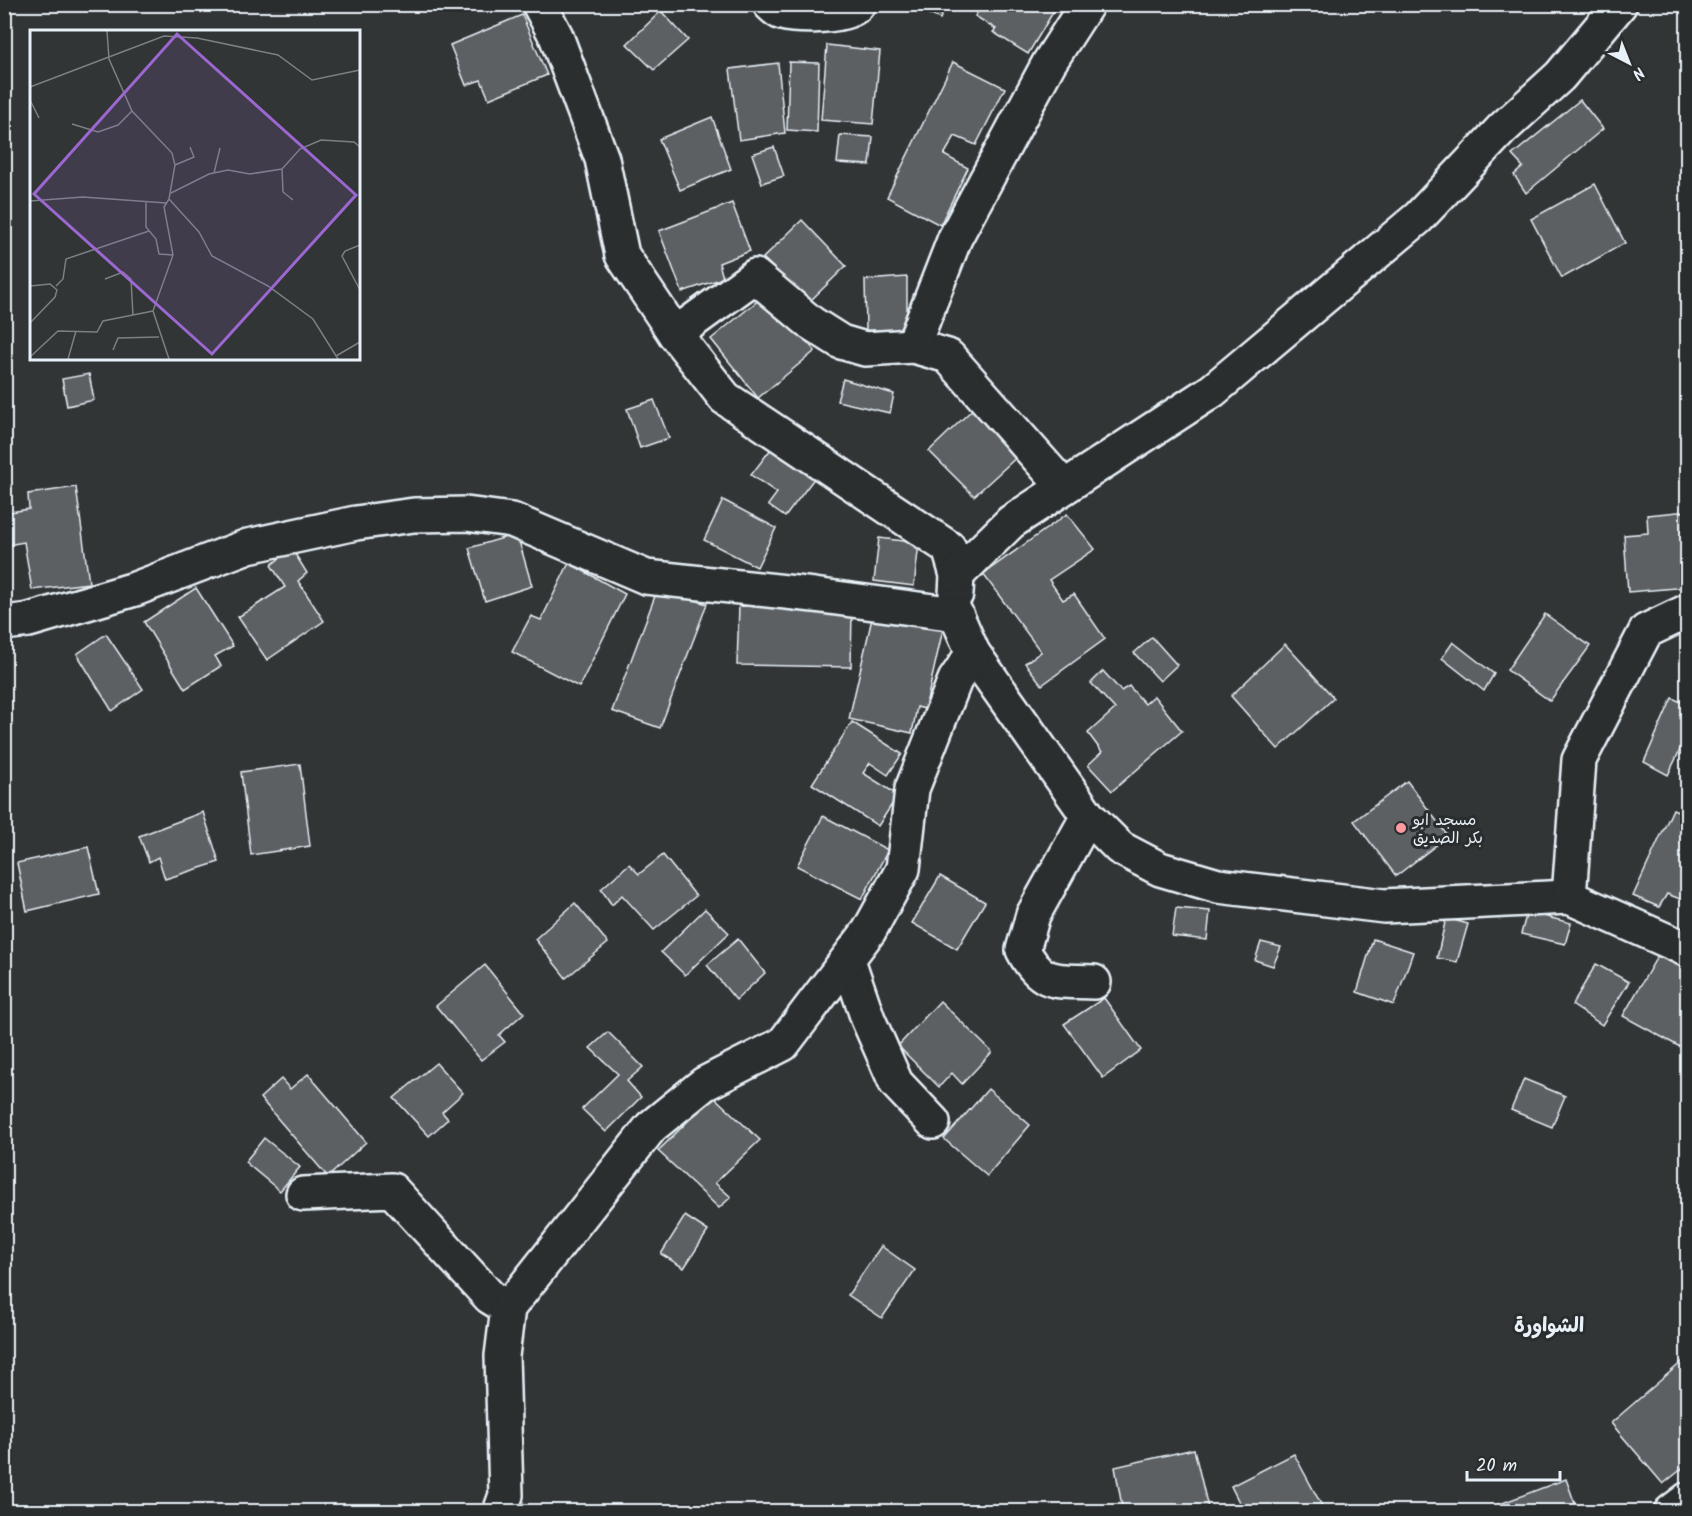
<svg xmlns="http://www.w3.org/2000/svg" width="1692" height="1516" viewBox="0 0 1692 1516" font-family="Kalam,'Playpen Sans Arabic',sans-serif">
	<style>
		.building { fill: #5c6063; stroke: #e8f1f8; stroke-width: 1.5 }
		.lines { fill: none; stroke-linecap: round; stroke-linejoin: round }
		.minor-casing { stroke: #e8f1f8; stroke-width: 38 }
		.minor { stroke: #2a2d2e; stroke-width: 33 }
		.poi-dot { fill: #ff9aa2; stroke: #2a2d2e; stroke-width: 2 }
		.labels { text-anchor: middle; stroke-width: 6; stroke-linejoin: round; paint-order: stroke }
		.poi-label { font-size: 16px; fill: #e8f1f8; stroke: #2a2d2e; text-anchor: start }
		.quarter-label { font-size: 20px; font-weight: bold; fill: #e8f1f8; stroke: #2a2d2e }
		.inset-road { fill: none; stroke: #7b8084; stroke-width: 1.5 }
		.view { fill: #9c67d0; fill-opacity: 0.15; stroke: #9c67d0; stroke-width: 3 }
		.inset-edge { fill: none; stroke: #e8f1f8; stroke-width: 3 }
	</style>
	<rect width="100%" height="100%" fill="#323536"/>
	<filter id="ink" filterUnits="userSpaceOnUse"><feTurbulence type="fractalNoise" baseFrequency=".0167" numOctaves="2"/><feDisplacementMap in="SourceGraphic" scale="12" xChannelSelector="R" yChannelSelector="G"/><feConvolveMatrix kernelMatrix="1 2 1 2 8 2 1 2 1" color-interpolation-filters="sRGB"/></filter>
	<g filter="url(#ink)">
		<!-- building -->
		<g class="building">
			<path d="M907 4H946L940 19Z"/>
			<path d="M982 4H1058L1028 54 993 32 996 29 975 16Z"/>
			<path d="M661 11 688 40 654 70 627 44Z"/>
			<path d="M522 15 547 75 489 99 481 80 466 85 450 45Z"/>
			<path d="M827 45 880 51 873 124 821 120Z"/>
			<path d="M789 62 819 63 817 132 787 130Z"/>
			<path d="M953 62 1005 88 976 145 955 136 944 155 968 168 940 225 887 197Z"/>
			<path d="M778 63 785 133 739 140 730 69Z"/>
			<path d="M1580 100 1603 129 1526 193 1514 175 1523 167 1512 155Z"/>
			<path d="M712 117 731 169 680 190 659 139Z"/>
			<path d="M840 135 873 137 870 165 837 163Z"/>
			<path d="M774 147 784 176 762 183 752 154Z"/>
			<path d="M1595 184 1625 243 1562 278 1531 219Z"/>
			<path d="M732 203 750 251 719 263 723 278 682 292 659 231Z"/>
			<path d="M802 220 846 266 809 302 763 258Z"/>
			<path d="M907 277V331L866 330 865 280Z"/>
			<path d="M766 294 815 351 758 398 711 339Z"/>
			<path d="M89 374 94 400 67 406 62 379Z"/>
			<path d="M843 379 894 394 890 413 837 401Z"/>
			<path d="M654 400 669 438 640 448 627 409Z"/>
			<path d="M976 406 1019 455 974 496 929 451Z"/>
			<path d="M774 445 816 476 785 517 768 505 777 493 751 475Z"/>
			<path d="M76 487 89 583 32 590 24 542 7 545 4 513 29 509 28 494Z"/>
			<path d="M723 500 776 528 757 567 704 540Z"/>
			<path d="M1688 511V587L1628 592 1624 535 1648 533 1647 515Z"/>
			<path d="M1067 514 1095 549 1049 580 1063 600 1074 594 1105 639 1042 685 1025 663 1041 652 983 574Z"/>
			<path d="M517 534 532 586 485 601 469 548Z"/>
			<path d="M879 538 919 543 914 586 874 581Z"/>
			<path d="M292 549 307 573 298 581 324 621 267 660 238 617 285 587 271 565Z"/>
			<path d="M569 563 625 594 579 687 512 652 531 616 541 620Z"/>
			<path d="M196 588 233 646 215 656 221 666 185 689 144 622Z"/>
			<path d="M658 588 707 604 660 728 612 711Z"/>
			<path d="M739 606 852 609 851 667 737 665Z"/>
			<path d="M873 614 943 629 925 709 917 707 912 733 849 719Z"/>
			<path d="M1545 614 1590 646 1550 701 1507 670Z"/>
			<path d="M106 634 143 689 112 711 77 654Z"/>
			<path d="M1152 637 1177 665 1160 681 1134 653Z"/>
			<path d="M1453 642 1494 674 1484 691 1442 658Z"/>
			<path d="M1285 644 1334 698 1278 749 1231 696Z"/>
			<path d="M1103 671 1121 691 1129 686 1145 704 1154 696 1182 731 1112 791 1088 765 1102 752 1088 733 1115 709 1091 683Z"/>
			<path d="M1672 698 1688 705V733L1668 775 1644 762Z"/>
			<path d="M852 722 902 754 888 775 870 763 863 773 898 795 878 826 812 784Z"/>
			<path d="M300 764 310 846 251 855 241 772Z"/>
			<path d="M1407 781 1448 836 1396 876 1354 821Z"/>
			<path d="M1673 809 1688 815V902L1667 894 1659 907 1633 896Z"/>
			<path d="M203 812 219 862 165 879 158 857 149 862 139 836Z"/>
			<path d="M823 816 888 850 862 899 797 866Z"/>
			<path d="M88 847 99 894 27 911 17 863Z"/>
			<path d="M663 855 696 896 654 930 622 895 612 905 601 889 629 864 639 874Z"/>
			<path d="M940 876 985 902 957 949 912 923Z"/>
			<path d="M575 903 608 943 566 978 535 939Z"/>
			<path d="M1176 908 1210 911 1207 940 1172 936Z"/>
			<path d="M705 909 729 933 685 975 661 952Z"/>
			<path d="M1527 912 1571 923 1565 944 1521 934Z"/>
			<path d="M1446 918 1468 924 1457 962 1437 958Z"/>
			<path d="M738 939 765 973 736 1000 707 965Z"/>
			<path d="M1373 939 1413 952 1394 1005 1357 992Z"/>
			<path d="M1261 942 1281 947 1273 966 1255 960Z"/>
			<path d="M1658 955 1688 971V1034L1680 1047 1623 1016Z"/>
			<path d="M1596 964 1629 982 1602 1025 1572 1005Z"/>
			<path d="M485 965 524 1013 499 1035 505 1042 481 1060 436 1006Z"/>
			<path d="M1104 998 1141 1050 1103 1078 1064 1024Z"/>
			<path d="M940 1001 992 1052 962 1084 952 1073 939 1087 898 1046Z"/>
			<path d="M608 1032 643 1067 627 1081 641 1097 606 1132 582 1109 618 1074 590 1048Z"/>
			<path d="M436 1063 463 1093 442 1112 448 1119 429 1136 394 1098Z"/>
			<path d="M308 1074 366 1142 328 1177 260 1098 281 1079 290 1089Z"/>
			<path d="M1524 1079 1565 1096 1552 1127 1511 1110Z"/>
			<path d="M988 1089 1030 1125 987 1176 944 1139Z"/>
			<path d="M713 1096 760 1140 715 1183 731 1197 719 1208 658 1151Z"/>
			<path d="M264 1138 300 1167 280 1191 245 1162Z"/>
			<path d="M685 1216 708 1231 684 1268 661 1254Z"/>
			<path d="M881 1246 915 1270 882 1318 848 1295Z"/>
			<path d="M1683 1361 1688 1367V1464L1663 1484 1611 1423Z"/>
			<path d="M1194 1449 1209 1512H1123L1115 1467Z"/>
			<path d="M1294 1454 1322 1506 1310 1512H1244L1231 1486Z"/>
			<path d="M1566 1479 1578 1512H1494L1492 1507Z"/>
		</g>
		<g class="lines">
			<defs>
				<g id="minor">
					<path d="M539 4 556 36 602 159 622 255 675 334 725 398 949 548 957 575 956 594"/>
					<path d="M770 4C773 7 778 12 782 13 797 17 849 18 858 4"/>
					<path d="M675 334 755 276 811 323 841 342 865 349 913 346 948 356 1064 487"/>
					<path d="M913 346 955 238 1049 63 1087 4"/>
					<path d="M957 575 1011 522 1212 391 1418 218 1502 129 1560 76 1620 4"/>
					<path d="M4 623 29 620 135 589 248 546 356 523 414 515 466 514 512 520 646 577 814 595 956 614 973 653 1088 816 1120 848 1160 869 1218 886 1384 906 1569 897 1688 950"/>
					<path d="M1088 816 1033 915 1023 950C1042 987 1057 980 1094 982"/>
					<path d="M1569 897 1579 760 1646 631 1688 611"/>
					<path d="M848 960 868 1019 896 1083 933 1122"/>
					<path d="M303 1194 392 1190 490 1297 508 1308"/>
					<path d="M500 1512 506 1495 502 1356 508 1308 651 1127 704 1084 783 1044 869 931 903 869 912 789 955 680 973 653"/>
					<path d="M1671 1512 1688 1499"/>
				</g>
			</defs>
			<!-- minor casing -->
			<use href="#minor" class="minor-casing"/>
			<!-- minor -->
			<use href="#minor" class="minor"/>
		</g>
	</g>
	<!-- markers -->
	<circle class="poi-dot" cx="1401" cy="828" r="6"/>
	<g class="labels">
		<!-- poi labels -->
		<g class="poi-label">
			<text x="1413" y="825">مسجد ابو<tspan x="1413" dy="18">بكر الصديق</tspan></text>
		</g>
		<!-- quarter labels -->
		<g class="quarter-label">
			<text x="1549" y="1332">الشواورة</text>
		</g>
	</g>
	<!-- overview -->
	<g transform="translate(30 30)">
		<rect width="330" height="330" fill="#323536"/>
		<path class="inset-road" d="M77 1 79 29 102 81 142 123 145 135 139 169 169 202 182 226 238 256 283 289 308 329M0 57 134 6 167 8 248 25 282 50 330 40M0 70 9 88M42 94 68 102 88 95 102 81M145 135 164 127 160 117M252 139 253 162 263 170M184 143 190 118M141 163 179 144 198 140 220 144 252 139 270 119 291 110 324 112 330 117M0 171 53 167 136 173M116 172V197L126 209 129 224 143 225M330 215 315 221 312 226 330 260M75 249 93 242 101 249 103 286M0 256 20 254 27 260 25 267 0 293M26 256 33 249 36 229 119 201M83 320 88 308 129 307M306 326 330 312M0 327 28 301 67 302 73 291 123 281M38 329 46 301M139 329 123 281 143 225 134 177 139 169"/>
		<path class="view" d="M147 4 326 165 182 324 4 164Z"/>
		<rect width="330" height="330" class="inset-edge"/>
	</g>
	<!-- margin -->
	<rect width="1692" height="1516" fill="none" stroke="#2a2d2e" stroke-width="24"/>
	<rect x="12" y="12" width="1668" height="1492" fill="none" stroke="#e8f1f8" stroke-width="2" filter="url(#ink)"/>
	<!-- north arrow -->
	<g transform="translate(1629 63) rotate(138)" stroke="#2a2d2e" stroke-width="4.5" paint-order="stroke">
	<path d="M0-4.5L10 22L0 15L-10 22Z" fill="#e8f1f8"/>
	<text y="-9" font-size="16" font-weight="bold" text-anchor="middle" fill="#e8f1f8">N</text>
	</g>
	<!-- scale -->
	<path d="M1467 1471v9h93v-9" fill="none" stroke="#e8f1f8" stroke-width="3"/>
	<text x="1476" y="1471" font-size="18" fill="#e8f1f8" stroke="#2a2d2e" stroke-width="4.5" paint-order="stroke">20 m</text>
</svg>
